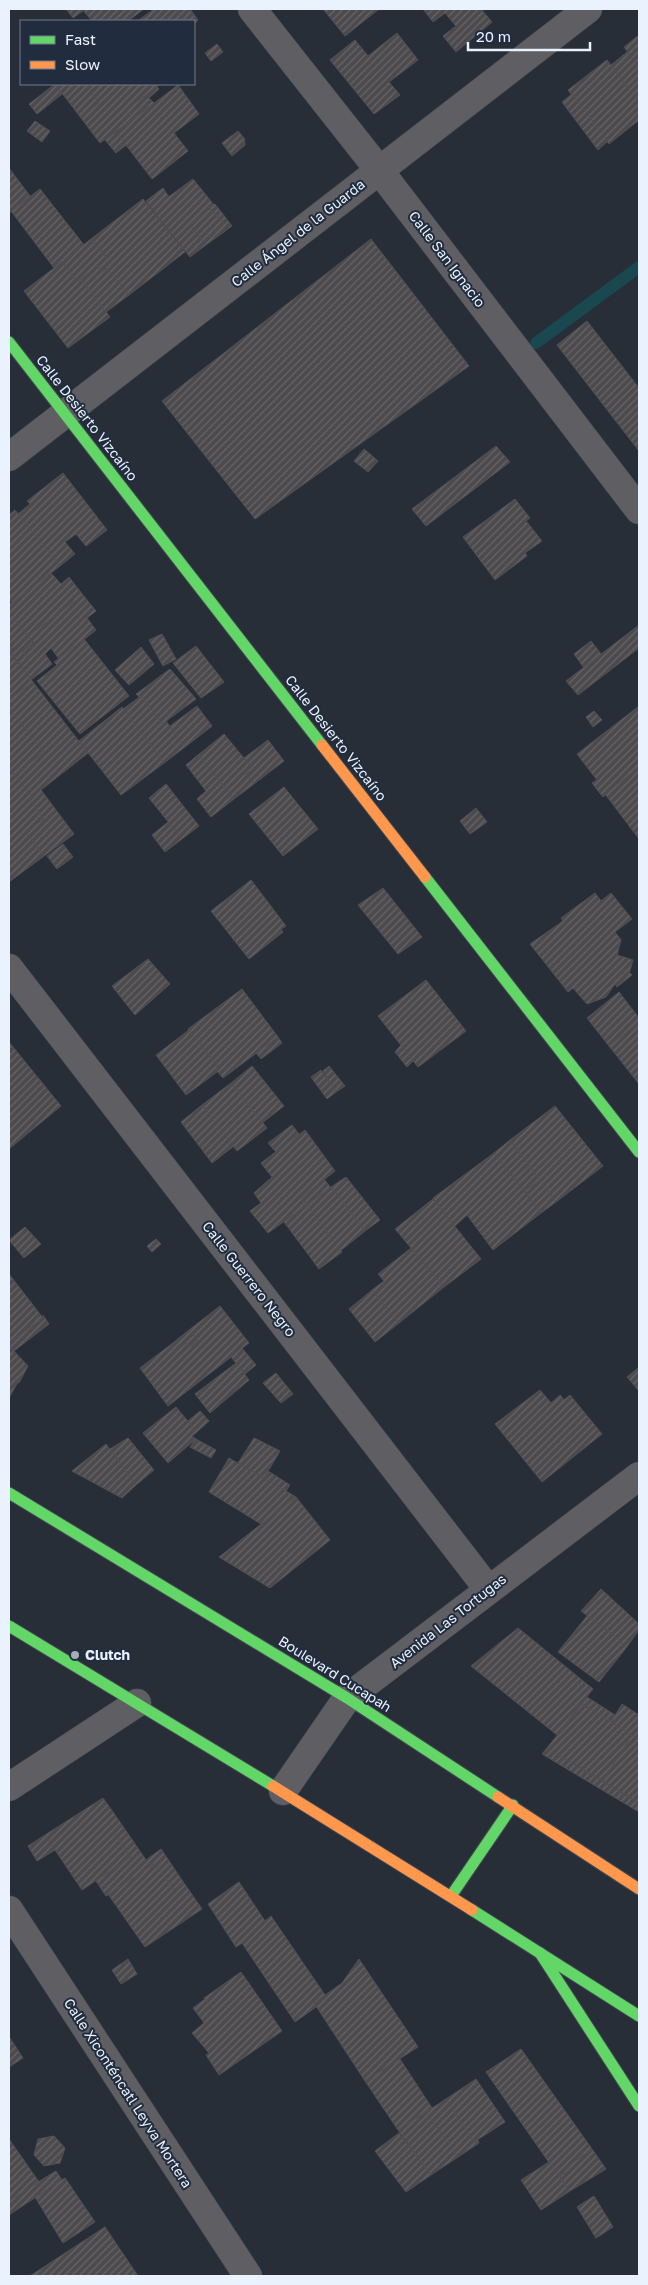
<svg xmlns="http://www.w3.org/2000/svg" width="648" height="2285" viewBox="0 0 648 2285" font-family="'Golos Text',sans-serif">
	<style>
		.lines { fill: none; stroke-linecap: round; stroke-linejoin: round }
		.stream { stroke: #1a4850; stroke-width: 12 }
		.building { fill: url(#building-hatch); stroke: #515054 }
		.street-casing { stroke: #444a52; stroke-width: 29 }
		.fast-casing { stroke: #444a52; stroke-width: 13 }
		.slow-casing { stroke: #444a52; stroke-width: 13 }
		.street { stroke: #5f5e62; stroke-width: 28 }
		.fast { stroke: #63d668; stroke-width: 11 }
		.slow { stroke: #ff974d; stroke-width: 11 }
		.poi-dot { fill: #a6adb9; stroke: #212d3e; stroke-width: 2 }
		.labels { text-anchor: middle; stroke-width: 4; stroke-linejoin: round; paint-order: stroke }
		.street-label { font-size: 14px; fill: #eaf2fe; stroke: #212d3e }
		.poi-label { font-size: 14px; font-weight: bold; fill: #eaf2fe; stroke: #212d3e; text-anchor: start }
	</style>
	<defs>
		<pattern id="building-hatch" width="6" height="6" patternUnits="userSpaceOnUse" patternTransform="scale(1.25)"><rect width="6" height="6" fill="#4c4a4d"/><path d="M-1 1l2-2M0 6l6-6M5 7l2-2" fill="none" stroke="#666568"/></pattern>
	</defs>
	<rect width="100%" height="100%" fill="#272e38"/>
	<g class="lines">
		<!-- stream -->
		<path class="stream" d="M536 343 639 267"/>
	</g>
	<!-- building -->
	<g class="building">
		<path d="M66 9H82L83 11 73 18Z"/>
		<path d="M82 9H144L128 21H92Z"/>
		<path d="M154 9H175L185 21H141L139 20Z"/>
		<path d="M175 9H190L198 20 194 24V21H185Z"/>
		<path d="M323 9H379L345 36Z"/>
		<path d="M423 9H481L492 22 456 52 443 36 456 26 445 13 433 22Z"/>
		<path d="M397 33 418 60 389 82 400 95 374 114 330 60 355 40 368 56Z"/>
		<path d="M639 35V67L624 47Z"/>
		<path d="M217 44 223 52 211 61 205 53Z"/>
		<path d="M627 52 639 67V102L611 65Z"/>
		<path d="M607 60 639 102V120L609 144 568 90Z"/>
		<path d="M55 84H86L99 103 81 118Z"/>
		<path d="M55 84 62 94 37 114 29 104Z"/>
		<path d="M86 84H157L158 86 118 116 126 124 100 143 81 118 99 103Z"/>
		<path d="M178 85 199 114 174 133 188 151 152 179 116 132Z"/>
		<path d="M157 87 159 89 149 98 154 103 143 111 139 107 122 120 118 116Z"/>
		<path d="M572 94 608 141 598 150 562 102Z"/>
		<path d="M139 107 143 111 126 124 122 120Z"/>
		<path d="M35 121 50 131 42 142 27 131Z"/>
		<path d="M238 131 244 138 245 145 232 156 222 143Z"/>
		<path d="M116 132 126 145 116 153 105 140Z"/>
		<path d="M9 168 30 196 9 213Z"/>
		<path d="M193 179 214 205 190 225 206 245 190 257 152 209Z"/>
		<path d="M163 188 169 197 152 209 146 201Z"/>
		<path d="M40 189 84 245 54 268 11 211Z"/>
		<path d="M143 199 185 252 129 295 107 268 102 272 98 266 107 258 91 239Z"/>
		<path d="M215 204 232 226 206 245 203 241 224 224 210 208Z"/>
		<path d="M210 209 224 224 203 241 190 225Z"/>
		<path d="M91 239 107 258 77 282 62 262Z"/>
		<path d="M371 239 469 366 255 519 162 401Z"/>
		<path d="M62 262 77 282 81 279 110 317 68 348 24 291Z"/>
		<path d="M98 266 102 272 107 268 129 295 106 312 81 279Z"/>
		<path d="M587 321 639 388V451L557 345Z"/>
		<path d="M496 446 510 462 426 526 412 509Z"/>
		<path d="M364 449 378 461 368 472 354 461Z"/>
		<path d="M63 473 107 530 86 546 76 534 65 542 75 554 60 566 18 514 30 504 27 501Z"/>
		<path d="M515 499 530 518 526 521 542 541 525 553 527 556 495 580 463 537Z"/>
		<path d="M15 510 31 530 9 548V515Z"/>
		<path d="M31 530 60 566 12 603 9 599V548Z"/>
		<path d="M51 573 61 584 69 577 83 595 28 636 14 619 9 623V605Z"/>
		<path d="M83 595 96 611 87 618 96 630 59 659 51 648 45 654 52 664 31 680 20 664 34 653 30 649 36 645 28 636Z"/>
		<path d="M14 619 28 636 9 651V623Z"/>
		<path d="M639 625V648L578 695 566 681Z"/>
		<path d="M162 634 176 659 163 666 149 640Z"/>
		<path d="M28 636 33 643 23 651 28 658 20 664 9 651Z"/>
		<path d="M84 639 129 696 80 734 37 681 57 665 54 662Z"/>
		<path d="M591 641 601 654 584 668 574 654Z"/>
		<path d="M33 643 36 645 30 649 34 653 28 658 23 651Z"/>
		<path d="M196 646 224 682 201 698 173 663Z"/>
		<path d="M141 647 154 664 129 685 115 670Z"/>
		<path d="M9 651 33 682 9 700Z"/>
		<path d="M170 669 196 699 162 724 141 696 139 697 136 694Z"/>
		<path d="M33 682 88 753 32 797 15 775 44 752 9 708V700Z"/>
		<path d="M141 696 162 724 166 721 185 747 164 763 123 709Z"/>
		<path d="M197 706 212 726 185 747 170 726Z"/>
		<path d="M639 706V767L603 797 592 783 597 780 577 754Z"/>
		<path d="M122 707 164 763 121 795 79 741Z"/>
		<path d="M9 708 44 752 15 775 9 767Z"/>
		<path d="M594 711 602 720 593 727 586 717Z"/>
		<path d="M224 734 253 769 246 774 254 784 234 799 198 755Z"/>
		<path d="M268 740 284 761 254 784 246 774 253 769 244 758Z"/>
		<path d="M198 755 234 799 211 817 197 799 206 791 186 765Z"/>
		<path d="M9 767 32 797 29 799 44 819 26 832 44 856 9 882Z"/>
		<path d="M639 767V839L605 794Z"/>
		<path d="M166 784 199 826 182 839 149 798Z"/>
		<path d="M284 787 318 829 283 856 249 814Z"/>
		<path d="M41 790 74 834 44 856 26 832 44 819 29 799Z"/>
		<path d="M476 808 487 822 470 834 460 821Z"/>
		<path d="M168 822 182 839 165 852 152 835Z"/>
		<path d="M63 844 73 857 57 869 47 856Z"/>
		<path d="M251 880 286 926 281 929 283 932 249 959 211 911Z"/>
		<path d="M383 888 422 937 398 954 358 905Z"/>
		<path d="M595 893 601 901 611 893 632 919 615 932 621 940 617 955 633 960 629 974H621L613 981 615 984 606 997 587 1004 573 988 568 992 530 944 563 921 561 918Z"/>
		<path d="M148 959 170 984 135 1015 112 986Z"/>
		<path d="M629 972 632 975 617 987 613 981 621 974H629Z"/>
		<path d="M426 980 466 1031 418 1067 378 1016Z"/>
		<path d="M242 989 278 1037 223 1078 216 1070 217 1065 188 1029Z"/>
		<path d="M619 992 639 1018V1022L609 1046 587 1018Z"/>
		<path d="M639 1022V1084L609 1046Z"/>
		<path d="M189 1030 217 1065V1072L186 1095 156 1055Z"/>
		<path d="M278 1037 282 1043 261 1059 256 1053Z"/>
		<path d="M9 1042 61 1106 9 1149Z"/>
		<path d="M401 1045 413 1061 407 1067 395 1052Z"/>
		<path d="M252 1066 284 1106 262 1123 231 1083Z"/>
		<path d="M329 1066 345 1086 336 1092 323 1071Z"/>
		<path d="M321 1070 336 1092 327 1099 311 1077Z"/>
		<path d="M231 1083 267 1128 237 1151 202 1105Z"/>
		<path d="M202 1105 234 1146 212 1163 181 1122Z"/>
		<path d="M555 1106 603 1166 556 1202 510 1140Z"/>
		<path d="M292 1125 299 1134 276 1152 268 1143Z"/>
		<path d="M305 1130 335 1171 301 1198 307 1205 268 1233 250 1211 261 1203 254 1193 272 1177 261 1163Z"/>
		<path d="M510 1140 529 1166 514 1178 494 1153Z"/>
		<path d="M494 1153 541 1213 493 1250 467 1215 455 1226 433 1198Z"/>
		<path d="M529 1166 540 1180 526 1190 525 1188 523 1189 514 1178Z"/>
		<path d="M346 1177 380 1220 365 1231 331 1187Z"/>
		<path d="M324 1179 331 1188 307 1205 301 1198Z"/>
		<path d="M540 1180 556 1202 541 1213 523 1189 525 1188 526 1190Z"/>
		<path d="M331 1187 365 1231 340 1251 307 1205Z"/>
		<path d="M433 1199 481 1259 444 1287 395 1229Z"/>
		<path d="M307 1205 342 1252 319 1269 284 1222Z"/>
		<path d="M25 1227 41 1244 24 1258 9 1240Z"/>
		<path d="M156 1239 161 1244 152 1252 147 1246Z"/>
		<path d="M411 1248 444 1287 399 1323 372 1290 384 1281 378 1274Z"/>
		<path d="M9 1274 43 1318 9 1343Z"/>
		<path d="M372 1290 399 1323 375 1342 349 1309Z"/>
		<path d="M220 1306 249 1343 168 1406 140 1368 169 1346 174 1352 186 1343 190 1347 198 1340 189 1330Z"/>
		<path d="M43 1315 49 1324 14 1351 9 1346V1343L43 1318Z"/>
		<path d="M189 1330 198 1340 190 1347 186 1343 174 1352 169 1346Z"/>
		<path d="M9 1346 28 1366 19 1383 9 1376Z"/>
		<path d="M242 1348 256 1365 245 1374 231 1357Z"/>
		<path d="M236 1363 249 1380 210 1413 195 1394Z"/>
		<path d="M639 1367V1391L627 1377Z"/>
		<path d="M276 1373 293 1394 281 1403 263 1383Z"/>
		<path d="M9 1376 18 1382 9 1398Z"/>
		<path d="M540 1390 551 1403 560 1395 564 1400 570 1395 602 1434 542 1482 495 1424Z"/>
		<path d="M176 1407 197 1432 192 1436 196 1439 168 1463 143 1433Z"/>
		<path d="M200 1411 209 1421 197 1432 188 1421Z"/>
		<path d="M128 1438 154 1470 136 1485 110 1449Z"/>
		<path d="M254 1438 280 1451 264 1478 238 1463Z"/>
		<path d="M196 1439 216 1450 211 1458 190 1447Z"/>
		<path d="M106 1444 136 1485 122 1498 72 1471Z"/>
		<path d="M229 1458 286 1491 296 1497 261 1524 209 1492Z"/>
		<path d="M268 1471 290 1485 286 1491 264 1478Z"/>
		<path d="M296 1497 330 1540 270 1588 219 1557Z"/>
		<path d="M601 1589 639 1624V1630L626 1648 615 1636 581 1611Z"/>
		<path d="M587 1616 615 1636 626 1648 599 1682 558 1652Z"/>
		<path d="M518 1628 593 1689 557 1735 471 1666Z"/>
		<path d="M587 1697 615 1715 611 1722 582 1704Z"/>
		<path d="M582 1704 632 1735 603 1781 547 1748Z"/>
		<path d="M622 1704 639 1715V1740L611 1722Z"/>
		<path d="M632 1735 639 1740V1803L603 1781Z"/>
		<path d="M547 1748 639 1803V1812L542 1754Z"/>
		<path d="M103 1798 122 1825 113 1831 131 1857 82 1890 45 1835Z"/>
		<path d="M122 1825 146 1860 161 1849 184 1883 173 1890 156 1863 106 1896 96 1881 131 1857 113 1831Z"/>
		<path d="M45 1835 55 1850 37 1861 28 1846Z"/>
		<path d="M156 1863 173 1890 184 1883 202 1909 145 1947 108 1894Z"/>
		<path d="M239 1882 265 1921 271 1916 325 1995 314 2003 316 2007 295 2022 242 1943 236 1947 208 1904Z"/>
		<path d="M128 1959 137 1974 121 1984 112 1970Z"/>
		<path d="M359 1959 418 2047 365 2081 314 2003 342 1983Z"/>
		<path d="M241 1972 282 2031 219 2075 206 2055 209 2053 192 2033 204 2023 199 2016 212 2008 204 1998Z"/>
		<path d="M205 1999 212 2008 199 2016 193 2008Z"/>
		<path d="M10 2038 23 2058 9 2067V2039Z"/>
		<path d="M521 2049 592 2149 567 2167 570 2170 559 2177 486 2072Z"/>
		<path d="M400 2059 432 2108 398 2130 365 2081Z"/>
		<path d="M476 2079 505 2122 474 2142 446 2099Z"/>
		<path d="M446 2099 474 2142 478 2140 479 2143 458 2157 426 2112Z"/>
		<path d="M426 2112 458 2157 431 2175 398 2130Z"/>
		<path d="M399 2133 431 2175 406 2192 375 2151Z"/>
		<path d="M54 2136 65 2148 60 2163 44 2166 34 2155 38 2139Z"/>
		<path d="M9 2139 39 2182 9 2201Z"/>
		<path d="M592 2149 606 2169 570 2191 560 2176 570 2170 567 2167Z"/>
		<path d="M549 2162 570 2191 541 2210 521 2180Z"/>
		<path d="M56 2171 62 2180 45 2191 38 2182Z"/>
		<path d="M65 2178 95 2222 63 2243 35 2197Z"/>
		<path d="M39 2182 45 2191 9 2215V2201Z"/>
		<path d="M594 2196 613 2227 596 2238 577 2207Z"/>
		<path d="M105 2227 138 2276H30Z"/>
	</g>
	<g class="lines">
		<defs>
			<g id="street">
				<path d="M252 9 379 170 639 510"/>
				<path d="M9 457 588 9"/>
				<path d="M9 968 488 1589"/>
				<path d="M9 1787 137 1703"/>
				<path d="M283 1791 347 1698 639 1476"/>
				<path d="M9 1910 248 2276"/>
			</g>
			<g id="fast">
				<path d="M9 342 322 745"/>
				<path d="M425 877 639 1152"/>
				<path d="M9 1493 347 1698 498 1797"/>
				<path d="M9 1626 273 1786"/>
				<path d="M451 1896 513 1805"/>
				<path d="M472 1910 639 2016"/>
				<path d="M540 1953 639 2106"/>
			</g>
			<g id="slow">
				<path d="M322 745 425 877"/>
				<path d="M273 1786 472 1910"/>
				<path d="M498 1797 639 1889"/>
			</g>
		</defs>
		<!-- street casing -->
		<use href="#street" class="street-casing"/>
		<!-- fast casing -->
		<use href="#fast" class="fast-casing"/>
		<!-- slow casing -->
		<use href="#slow" class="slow-casing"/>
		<!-- street -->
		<use href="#street" class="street"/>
		<!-- fast -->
		<use href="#fast" class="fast"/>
		<!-- slow -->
		<use href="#slow" class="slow"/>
	</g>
	<!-- markers -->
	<circle class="poi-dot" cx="75" cy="1655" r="5"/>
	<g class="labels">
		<!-- street labels -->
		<g class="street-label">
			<text transform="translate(298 233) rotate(-38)" y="5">Calle Ángel de la Guarda</text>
			<text transform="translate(447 259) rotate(53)" y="5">Calle San Ignacio</text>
			<text transform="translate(87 418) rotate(52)" y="5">Calle Desierto Vizcaíno</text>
			<text transform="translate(336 738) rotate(52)" y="5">Calle Desierto Vizcaíno</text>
			<text transform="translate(249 1279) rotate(52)" y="5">Calle Guerrero Negro</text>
			<text transform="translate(448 1621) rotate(-38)" y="5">Avenida Las Tortugas</text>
			<text transform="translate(335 1674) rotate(32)" y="5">Boulevard Cucapah</text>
			<text transform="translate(128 2093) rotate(57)" y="5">Calle Xiconténcatl Leyva Mortera</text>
		</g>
		<!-- poi labels -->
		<g class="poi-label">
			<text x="85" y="1660">Clutch</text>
		</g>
	</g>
	<!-- border -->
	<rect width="648" height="2285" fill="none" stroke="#eaf2fe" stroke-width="20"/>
	<!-- legend -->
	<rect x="20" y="20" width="175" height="65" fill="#212d3e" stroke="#717c8b"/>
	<rect x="30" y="36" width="25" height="8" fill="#63d668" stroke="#717c8b"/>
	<text x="65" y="45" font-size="15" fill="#eaf2fe">Fast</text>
	<rect x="30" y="61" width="25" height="8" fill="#ff974d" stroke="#717c8b"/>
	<text x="65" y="70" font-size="15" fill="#eaf2fe">Slow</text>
	<!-- scale -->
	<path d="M468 42v8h122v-8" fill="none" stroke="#eaf2fe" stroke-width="2.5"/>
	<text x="476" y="42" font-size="15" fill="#eaf2fe" stroke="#212d3e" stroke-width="4" paint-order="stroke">20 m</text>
</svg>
